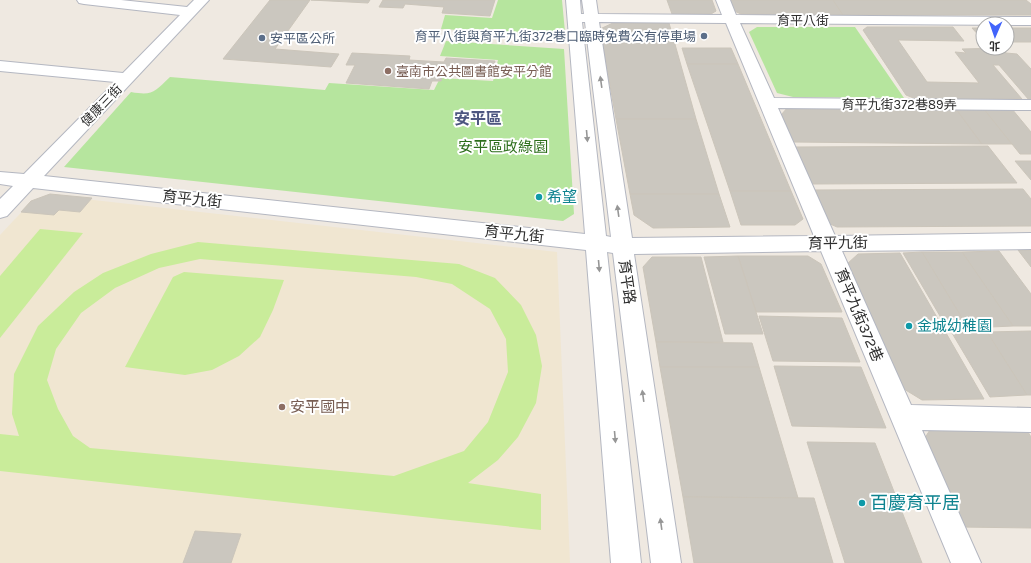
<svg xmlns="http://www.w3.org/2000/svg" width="1031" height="563" viewBox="0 0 1031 563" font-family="Karla,'Noto Sans TC',sans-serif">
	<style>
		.education { fill: #f0e6d1 }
		.green { fill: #b6e59e }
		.pitch { fill: #c9ec9a; fill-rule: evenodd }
		.building { fill: #cbc7bf; stroke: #cbc5ba }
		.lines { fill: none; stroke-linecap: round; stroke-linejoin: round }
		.minor-casing { stroke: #b4b7c1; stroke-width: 2 }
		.minor { fill: #fff; fill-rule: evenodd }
		.oneway { fill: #969696 }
		.service-dot { fill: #5c6f8a; stroke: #fff; stroke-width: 1.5 }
		.education-dot { fill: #8d6e63; stroke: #fff; stroke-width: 1.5 }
		.culture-dot { fill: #0f9aa8; stroke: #fff; stroke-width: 1.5 }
		.labels { text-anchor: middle; stroke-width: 4; stroke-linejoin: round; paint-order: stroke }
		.far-street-label { font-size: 13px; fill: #2e2e2e; stroke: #fff }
		.far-service-label { font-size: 13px; fill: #4e5e75; stroke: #fff; text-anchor: end }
		.far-education-label { font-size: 13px; fill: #785e54; stroke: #fff; text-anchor: start }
		.park-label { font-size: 15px; fill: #2c6e1b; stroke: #fff }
		.culture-label { font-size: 15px; fill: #0d838f; stroke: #fff; text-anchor: start }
		.street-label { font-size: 15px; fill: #2e2e2e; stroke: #fff }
		.education-label { font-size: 15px; fill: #785e54; stroke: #fff; text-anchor: start }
		.far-district-label { font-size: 16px; font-weight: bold; fill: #4d5680; stroke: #fff }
		.near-culture-label { font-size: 18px; fill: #0d838f; stroke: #fff; text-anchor: start }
	</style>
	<rect width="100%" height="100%" fill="#efe9e1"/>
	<!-- education -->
	<path class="education" d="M49 195 557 252 570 563H0V235L31 202Z"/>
	<!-- green -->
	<g class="green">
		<path d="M498 0H562L565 32 556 35 441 29 445 15 492 18Z"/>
		<path d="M757 27H855L904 98 793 97 777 93 749 32Z"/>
		<path d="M446 41 564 49 574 214 563 221 64 167 131 92C153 96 154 92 170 77L325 90 329 83 434 90 440 78 493 81 498 60 440 56Z"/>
	</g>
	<!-- pitch -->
	<g class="pitch">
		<path d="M40 229 83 233 0 338V276Z"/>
		<path d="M198 242 459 264 495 278 521 305 536 335 542 366 536 403 518 437 498 460 468 483 541 494V530L0 471V434L19 436 12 414 14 374 38 326 74 292 103 273 151 254ZM200 259 416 277 452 284 490 309 506 339 508 372 488 422 464 451 394 476 90 448 73 436 58 409 47 380 56 349 81 313 115 288 159 268Z"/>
		<path d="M184 272 284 280 273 310 260 337 239 356 212 370 185 375 125 367 173 277Z"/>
	</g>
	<!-- building -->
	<g class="building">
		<path d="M270 0H310L275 49 339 54 331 67 223 59Z"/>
		<path d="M311 0H370L368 3Z"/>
		<path d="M383 0H495L490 16 442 13 444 7 405 4 403 8 379 7Z"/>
		<path d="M667 0H712L716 11 711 14H672Z"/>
		<path d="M727 0H833L843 15 741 14 732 10Z"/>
		<path d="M833 0H1026L1031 4V15H843Z"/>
		<path d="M613 23H669L696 119H616L600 29Z"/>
		<path d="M867 27H953L964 41 898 40 927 82 979 83 955 52 966 53 962 49 1002 48 1006 53 1017 54 1031 69V100H1029L999 65H993L1022 99H916L906 95 863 30Z"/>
		<path d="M972 28H983V40Z"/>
		<rect x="1007" y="28" width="24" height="14"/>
		<path d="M682 48H731L738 64H687Z"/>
		<path d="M352 53 410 56 409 60 444 62 446 58 495 61 491 78 443 75 441 81H432L429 89 346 83 355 65H346Z"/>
		<path d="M687 64H738L791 191H730Z"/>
		<path d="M788 107 956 109 982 144 793 142 781 115Z"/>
		<path d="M956 109H984L1012 144H982Z"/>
		<path d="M984 109H1012L1031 132V154H1020Z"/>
		<path d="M616 119H696L719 194H630Z"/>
		<path d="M988 146 1017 183 812 184 795 147Z"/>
		<path d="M1015 161H1031V180Z"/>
		<path d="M1023 189 1031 199V226L837 227 828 223 812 190Z"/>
		<path d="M730 191H791L803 219 795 225H741Z"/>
		<path d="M50 194 92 198 80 212 59 210 54 215 21 212 31 201Z"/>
		<path d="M630 194H719L730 227 653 228 634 215Z"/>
		<path d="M1018 250H1031V267Z"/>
		<path d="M999 251 1031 294V326H1013L962 252Z"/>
		<path d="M922 252H962L1013 326 968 328Z"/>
		<path d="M922 252 968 328H947L903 253Z"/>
		<path d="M900 253 984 399 922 400 904 389 847 264 858 254Z"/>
		<path d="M738 256H808L821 264 842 312H756Z"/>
		<path d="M738 256 756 312 763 334H725L704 257Z"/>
		<path d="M652 257H701L723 342H656L643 267Z"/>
		<path d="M759 316 842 318 860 362 773 361Z"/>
		<path d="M1031 331V395H1027L987 332Z"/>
		<path d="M987 332 1027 395 990 397 952 333Z"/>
		<path d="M656 342 752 343 759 367H660Z"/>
		<path d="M774 366 861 367 886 428 792 426Z"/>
		<path d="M660 367H759L798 498 683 497Z"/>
		<path d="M933 425 1025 427 1031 437V528L960 527 923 441Z"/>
		<path d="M807 442 875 443 922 563H845Z"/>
		<path d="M683 497 814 498 833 563H694Z"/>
		<path d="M195 531 241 534 231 563H183Z"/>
	</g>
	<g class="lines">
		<defs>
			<path id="minor" d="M77 0H121L187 7 194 0H209L44 176 585 234 566 0H580L581 14H584L582 0H596L598 14 722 15 716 0H730L736 15 1031 17V25L740 23 774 98 1031 100V110L778 108 835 236 1031 233V249L842 251 911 405 1031 408V432L922 430 981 563H951L821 251 634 254 681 563H651L613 253 607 252 641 563H611L586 250 33 188 7 216 0 218V199L13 186 0 184V172L24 174 115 82 0 71V61L123 73 180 15 84 4 79 3ZM582 22H585L611 237 606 236ZM599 22 726 23 814 236 632 238Z"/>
		</defs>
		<!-- minor casing -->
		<use href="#minor" class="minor-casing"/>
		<!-- minor -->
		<use href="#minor" class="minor"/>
	</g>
	<!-- one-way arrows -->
	<defs><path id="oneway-solid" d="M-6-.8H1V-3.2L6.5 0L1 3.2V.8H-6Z"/></defs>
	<g class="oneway">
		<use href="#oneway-solid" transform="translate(601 82) rotate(-98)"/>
		<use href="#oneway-solid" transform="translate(587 136) rotate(85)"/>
		<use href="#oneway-solid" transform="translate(618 211) rotate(-98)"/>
		<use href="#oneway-solid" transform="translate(599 266) rotate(85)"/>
		<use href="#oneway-solid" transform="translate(643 396) rotate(-98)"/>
		<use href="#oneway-solid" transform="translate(615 437) rotate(85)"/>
		<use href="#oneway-solid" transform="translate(661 524) rotate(-98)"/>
	</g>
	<!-- markers -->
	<g class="service-dot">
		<circle cx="704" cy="36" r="4"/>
		<circle cx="262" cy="38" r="4"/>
	</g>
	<g class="education-dot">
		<circle cx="388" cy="71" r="4"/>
		<circle cx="282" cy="407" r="4"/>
	</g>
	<g class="culture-dot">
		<circle cx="539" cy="197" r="4"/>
		<circle cx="909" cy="326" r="4"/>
		<circle cx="862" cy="503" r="4"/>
	</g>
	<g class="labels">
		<!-- far-street labels -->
		<g class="far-street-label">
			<text x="803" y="25">育平八街</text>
			<text x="899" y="109">育平九街372巷89弄</text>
			<text transform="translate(101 105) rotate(-46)" y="5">健康三街</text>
		</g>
		<!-- far-service labels -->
		<g class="far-service-label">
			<text x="696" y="41">育平八街與育平九街372巷口臨時免費公有停車場</text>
			<text x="270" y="43" text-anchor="start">安平區公所</text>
		</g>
		<!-- far-education labels -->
		<g class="far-education-label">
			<text x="396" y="76">臺南市公共圖書館安平分館</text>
		</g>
		<!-- park labels -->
		<g class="park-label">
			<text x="503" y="152">安平區政綠園</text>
		</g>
		<!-- culture labels -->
		<g class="culture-label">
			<text x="547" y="202">希望</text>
			<text x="917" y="331">金城幼稚園</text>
		</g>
		<!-- street labels -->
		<g class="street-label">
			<text transform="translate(192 199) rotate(6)" y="5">育平九街</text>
			<text transform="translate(514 234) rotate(6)" y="5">育平九街</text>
			<text transform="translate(838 243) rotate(-1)" y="5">育平九街</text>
			<text transform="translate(627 282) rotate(82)" y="5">育平路</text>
			<text transform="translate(859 315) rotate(67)" y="5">育平九街372巷</text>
		</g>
		<!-- education labels -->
		<g class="education-label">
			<text x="290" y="412">安平國中</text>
		</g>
		<!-- far-district labels -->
		<g class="far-district-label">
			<text x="478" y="124">安平區</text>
		</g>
		<!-- near-culture labels -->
		<g class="near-culture-label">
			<text x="870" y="509">百慶育平居</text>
		</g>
	</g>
	<!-- north arrow -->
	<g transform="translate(995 36) rotate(182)"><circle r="19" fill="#ffffff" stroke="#ababab"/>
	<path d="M0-3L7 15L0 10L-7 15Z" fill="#4264fb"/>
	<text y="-6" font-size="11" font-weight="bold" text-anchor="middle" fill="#2e2e2e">北</text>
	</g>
</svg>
